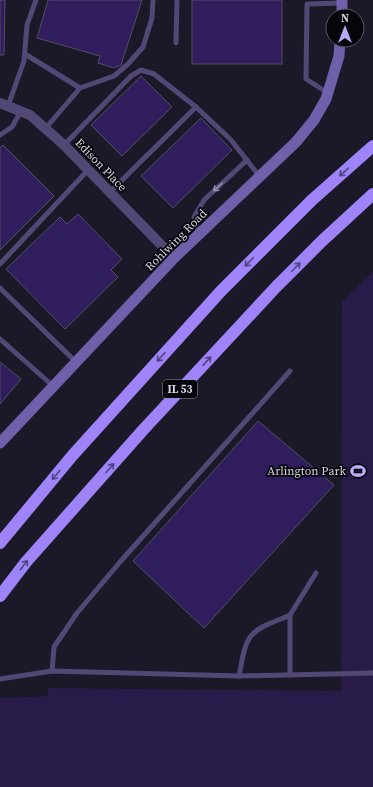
<svg xmlns="http://www.w3.org/2000/svg" width="373" height="787" viewBox="0 0 373 787" font-family="'Source Serif 4',serif">
	<style>
		.green { fill: #281b49 }
		.building { fill: #301d5d; stroke: #514f60 }
		.lines { fill: none; stroke-linecap: round; stroke-linejoin: round }
		.service { stroke: #514876; stroke-width: 5 }
		.minor { stroke: #514876; stroke-width: 10 }
		.secondary { stroke: #7060ab; stroke-width: 11 }
		.motorway { stroke: #9f83f8; stroke-width: 12 }
		.oneway { stroke: #524482 }
		.oneway2 { stroke: #938eaa }
		.labels { text-anchor: middle; stroke-width: 3.5; stroke-linejoin: round; paint-order: stroke }
		.shield { fill: #06050b; stroke: #97969f; stroke-width: 1 }
		.shield-label { font-size: 11px; font-weight: bold; fill: #d5d4de }
		.street-label { font-size: 12px; fill: #d5d4de; stroke: #06050b }
		.poi-label { font-size: 12px; fill: #d5d4de; stroke: #06050b; text-anchor: end }
	</style>
	<rect width="100%" height="100%" fill="#1b1928"/>
	<!-- green -->
	<path class="green" d="M373 272V787H0V698L48 696V688L341 691 342 302Z"/>
	<!-- building -->
	<g class="building">
		<path d="M0 0H5L4 55H0Z"/>
		<path d="M48 0H142L121 65 114 68 98 63 100 56 37 38Z"/>
		<rect x="192" y="0" width="90" height="64"/>
		<path d="M141 76 172 107 122 156 91 125Z"/>
		<path d="M201 118 232 150 173 208 141 176Z"/>
		<path d="M3 145 54 196 0 250V148Z"/>
		<path d="M78 214 122 259 111 270 118 277 65 329 6 269 60 217 67 224Z"/>
		<path d="M0 362 21 379 0 404Z"/>
		<path d="M258 421 334 485 204 628 133 561Z"/>
	</g>
	<g class="lines">
		<!-- service -->
		<g class="service">
			<path d="M176 43 177 0"/>
			<path d="M25 54 80 88"/>
			<path d="M328 93 306 79 307 4 342 3"/>
			<path d="M8 106 24 61 27 25 36 0"/>
			<path d="M45 129 80 88 114 76 128 64 143 47 152 18 153 0"/>
			<path d="M0 135 12 127 21 111"/>
			<path d="M64 145 131 76 141 70 154 74 196 107 231 140 260 177"/>
			<path d="M110 192 196 107"/>
			<path d="M199 235 194 217 204 200 247 160"/>
			<path d="M0 264 88 170"/>
			<path d="M0 288 76 362"/>
			<path d="M0 339 53 386"/>
			<path d="M52 671 54 647 77 613 120 562 290 371"/>
			<path d="M290 675V615L316 573"/>
			<path d="M239 676C242 663 243 646 251 636 260 625 278 621 290 615"/>
			<path d="M0 679 52 671 239 676 373 673"/>
		</g>
		<!-- minor -->
		<path class="minor" d="M0 103 30 115 64 145 174 258"/>
		<!-- secondary -->
		<g class="secondary">
			<path d="M342 16V0"/>
			<path d="M0 443 174 258 296 142 314 120 326 99 339 56 340 40"/>
		</g>
		<!-- motorway -->
		<g class="motorway">
			<path d="M0 543 72 456 221 291 312 200 373 146"/>
			<path d="M0 596 26 562 143 430 276 287 322 241 373 194"/>
		</g>
	</g>
	<!-- one-way arrows -->
	<defs><path id="oneway-shaft" d="M-6 0H5M1.5-3L5.5 0L1.5 3" fill="none" stroke-width="1.6" stroke-linecap="round" stroke-linejoin="round"/></defs>
	<g class="oneway">
		<use href="#oneway-shaft" transform="translate(344 172) rotate(138)"/>
		<use href="#oneway-shaft" transform="translate(249 262) rotate(134)"/>
		<use href="#oneway-shaft" transform="translate(296 267) rotate(-45)"/>
		<use href="#oneway-shaft" transform="translate(161 357) rotate(132)"/>
		<use href="#oneway-shaft" transform="translate(207 361) rotate(-47)"/>
		<use href="#oneway-shaft" transform="translate(110 468) rotate(-49)"/>
		<use href="#oneway-shaft" transform="translate(56 475) rotate(130)"/>
		<use href="#oneway-shaft" transform="translate(24 565) rotate(-52)"/>
	</g>
	<use class="oneway2" href="#oneway-shaft" transform="translate(218 187) rotate(138)"/>
	<!-- icons -->
	<defs>
		<symbol id="stadium-bare" viewBox="-9 -9 18 18"><path d="M0-5a6.5 5 0 1 0 0 10a6.5 5 0 1 0 0-10ZM-3.5-1.8h7v3.6h-7Z" fill="#b9abf7" stroke="#06050b" stroke-width="2.5" paint-order="stroke"/></symbol>
	</defs>
	<g fill-rule="evenodd">
		<use href="#stadium-bare" x="347" y="460" width="22" height="22"/>
	</g>
	<g class="labels">
		<!-- shield labels -->
		<rect class="shield" x="163" y="380" width="34" height="18" rx="3"/>
		<g class="shield-label">
			<text x="180" y="393">IL 53</text>
		</g>
		<!-- street labels -->
		<g class="street-label">
			<text transform="translate(101 165) rotate(46)" y="4">Edison Place</text>
			<text transform="translate(176 240) rotate(-45)" y="4">Rohlwing Road</text>
		</g>
		<!-- poi labels -->
		<g class="poi-label">
			<text x="346" y="475">Arlington Park</text>
		</g>
	</g>
	<!-- north arrow -->
	<g transform="translate(345 28)"><circle r="19" fill="#06050b" stroke="#59585f"/>
	<path d="M0-3L7 15L0 10L-7 15Z" fill="#b9abf7"/>
	<text y="-6" font-size="11" font-weight="bold" text-anchor="middle" fill="#d5d4de">N</text>
	</g>
</svg>
